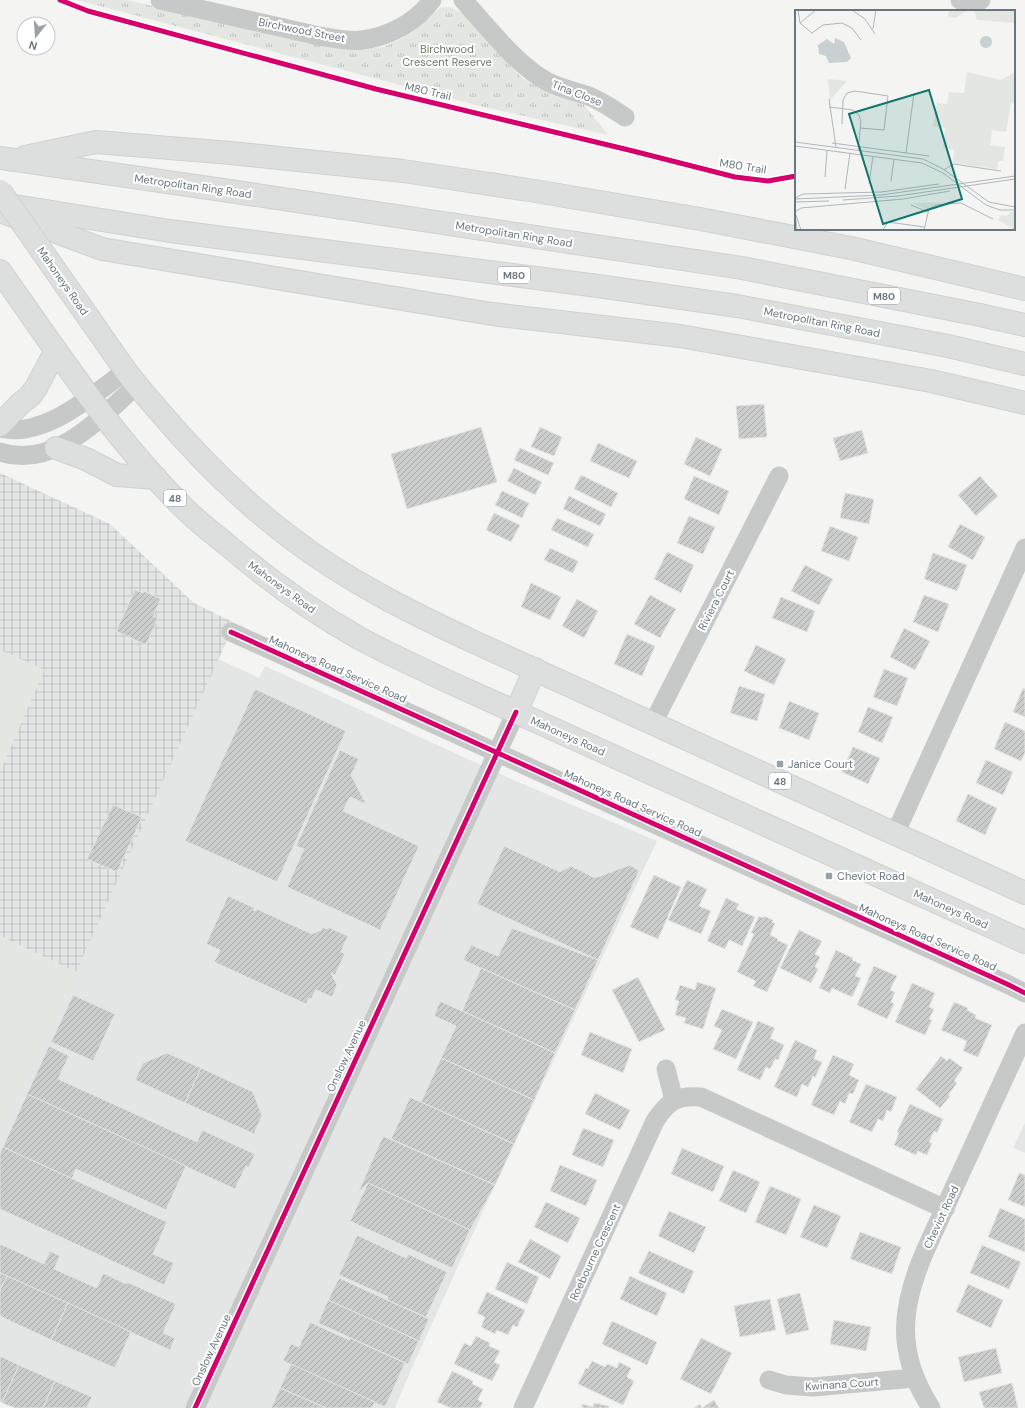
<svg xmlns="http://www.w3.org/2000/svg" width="1025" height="1408" viewBox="0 0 1025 1408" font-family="'DM Sans',sans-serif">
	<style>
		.built { fill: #e4e6e6 }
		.industrial { fill: url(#industrial-grid) }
		.green { fill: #e3e6e1 }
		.park { fill: url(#park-tufts) }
		.building { fill: url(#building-hatch); stroke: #e4e4e3 }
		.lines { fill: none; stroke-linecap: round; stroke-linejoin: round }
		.major-casing { stroke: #d0d1d1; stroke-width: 24 }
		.highway-casing { stroke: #d0d1d1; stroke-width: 24 }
		.minor { stroke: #c7c9c9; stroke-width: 19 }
		.major { stroke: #dddede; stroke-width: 22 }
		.highway { stroke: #dddede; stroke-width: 22 }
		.major-bridge-casing { stroke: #d0d1d1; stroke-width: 24; stroke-linecap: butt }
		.major-bridge { stroke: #dddede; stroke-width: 22 }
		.cycleway-casing { stroke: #fff; stroke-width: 8 }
		.cycleway { stroke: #d6006c; stroke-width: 5 }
		.poi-dot { fill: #99a2a8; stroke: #fff; stroke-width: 1.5 }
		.labels { text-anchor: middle; stroke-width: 4; stroke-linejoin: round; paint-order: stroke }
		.shield { fill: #fff; stroke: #959fa6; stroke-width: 1 }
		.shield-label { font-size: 10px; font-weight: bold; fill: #687680 }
		.street-label { font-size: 11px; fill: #687680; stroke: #fff }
		.park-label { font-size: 11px; fill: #6a7866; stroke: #fff }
		.poi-label { font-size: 11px; fill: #687680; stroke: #fff; text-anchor: start }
		.inset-road { fill: none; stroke: #afb7bb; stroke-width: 1 }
		.view { fill: #0f766e; fill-opacity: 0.15; stroke: #0f766e; stroke-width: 2 }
		.inset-edge { fill: none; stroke: #687680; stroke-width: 2 }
	</style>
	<defs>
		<pattern id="industrial-grid" width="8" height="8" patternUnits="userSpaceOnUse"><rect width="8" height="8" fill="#e4e6e6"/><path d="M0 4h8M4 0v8" fill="none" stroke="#bdbfc0"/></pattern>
		<pattern id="park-tufts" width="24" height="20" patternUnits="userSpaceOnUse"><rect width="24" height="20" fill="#e3e6e1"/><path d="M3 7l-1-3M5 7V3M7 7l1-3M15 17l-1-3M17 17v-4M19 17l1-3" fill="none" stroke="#bcbfbc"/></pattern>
		<pattern id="building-hatch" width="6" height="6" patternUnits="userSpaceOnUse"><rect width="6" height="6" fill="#cbcccc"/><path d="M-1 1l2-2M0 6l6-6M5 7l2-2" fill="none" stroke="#a9aaab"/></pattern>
	</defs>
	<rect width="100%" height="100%" fill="#f4f4f3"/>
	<!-- built -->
	<g class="built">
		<path d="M218 659 259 678 265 666 507 777 657 841 495 1185 411 1370 395 1408H22L0 1399V1131L76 972Z"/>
		<path d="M1025 1123V1153L1013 1148Z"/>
	</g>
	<!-- industrial -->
	<path class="industrial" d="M0 473 110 524 194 603 235 623 76 972 0 936V772L44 670 0 650Z"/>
	<!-- green -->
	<g class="green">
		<path d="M0 650 44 670 0 772Z"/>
		<path d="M0 936 76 972 0 1131Z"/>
	</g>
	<!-- park -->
	<path class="park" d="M77 0H126L337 47 360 49 383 47 403 38 427 20 440 8 450 7 464 14 495 50 522 78 550 93 582 102 608 135 480 106Z"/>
	<!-- building -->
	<g class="building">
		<path d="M764 404 767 437 739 439 736 406Z"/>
		<path d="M481 427 497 482 407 509 391 454Z"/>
		<path d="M540 427 562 437 554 456 531 447Z"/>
		<path d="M862 430 868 453 840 461 833 438Z"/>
		<path d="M696 437 722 449 710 476 684 464Z"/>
		<path d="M598 443 637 461 629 478 590 461Z"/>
		<path d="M520 448 554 463 548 475 514 460Z"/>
		<path d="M514 468 542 482 535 495 507 481Z"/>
		<path d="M581 475 618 493 611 507 574 489Z"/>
		<path d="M694 476 729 491 719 515 684 499Z"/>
		<path d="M980 476 998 496 976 516 958 495Z"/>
		<path d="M502 491 529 503 522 518 495 505Z"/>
		<path d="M845 493 874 499 869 524 840 518Z"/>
		<path d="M569 496 606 514 600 526 563 509Z"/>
		<path d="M494 513 520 525 511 542 486 530Z"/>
		<path d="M689 516 715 527 703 554 677 543Z"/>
		<path d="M557 518 594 534 588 547 551 530Z"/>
		<path d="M960 524 985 537 973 560 948 547Z"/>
		<path d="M830 526 858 537 849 561 821 551Z"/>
		<path d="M550 548 578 561 573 573 544 560Z"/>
		<path d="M667 552 694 565 681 593 654 579Z"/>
		<path d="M933 553 967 565 957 591 924 579Z"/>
		<path d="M805 565 833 579 819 605 791 591Z"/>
		<path d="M531 583 561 597 550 620 521 607Z"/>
		<path d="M135 590 143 593 144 591 161 599 153 616 158 618 146 645 116 631Z"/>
		<path d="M650 595 676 609 660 638 634 624Z"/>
		<path d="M924 595 949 604 938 632 913 622Z"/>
		<path d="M781 597 815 611 807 632 772 618Z"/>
		<path d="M577 599 598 611 584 638 562 626Z"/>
		<path d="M904 628 930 641 915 670 890 657Z"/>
		<path d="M627 634 655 646 642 676 614 664Z"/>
		<path d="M756 645 786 659 774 685 744 671Z"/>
		<path d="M884 669 908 678 897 706 873 697Z"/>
		<path d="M739 686 765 694 757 721 730 713Z"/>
		<path d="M1023 688 1025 689V717L1013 712Z"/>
		<path d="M255 689 346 731 277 882 185 841Z"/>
		<path d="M789 701 819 713 809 740 779 728Z"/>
		<path d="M868 707 893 717 882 743 858 732Z"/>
		<path d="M1005 722 1025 731V753L1021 761 994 749Z"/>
		<path d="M853 747 880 758 868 784 842 772Z"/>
		<path d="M340 750 359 759 351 775 366 804 350 797 343 811 419 846 380 930 287 887 304 849 296 846Z"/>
		<path d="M986 760 1013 772 1003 795 976 783Z"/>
		<path d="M968 794 997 808 985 835 956 821Z"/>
		<path d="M113 805 142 817 117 872 87 859Z"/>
		<path d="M504 846 560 872 571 866 595 878 630 865 639 871 598 960 477 904Z"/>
		<path d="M654 875 681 887 658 939 630 927Z"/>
		<path d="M687 880 707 889 699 906 711 911 701 934 668 920Z"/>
		<path d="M228 896 255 908 253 910 256 911 257 909 312 934 321 930 322 927 327 929 328 927 348 936 341 952 345 954 335 975 331 973 337 985 332 997 316 990 311 999 309 998 306 1004 214 962 220 950 206 944Z"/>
		<path d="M726 898 739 904 736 909 755 917 742 946 729 940 725 949 707 941Z"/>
		<path d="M759 916 763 918 764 916 773 920 772 922 775 923 770 935 778 939 777 940 788 945 767 992 753 986 756 981 737 972 754 934 751 933Z"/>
		<path d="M512 928 598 960 575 1010 463 960 471 945 498 956Z"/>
		<path d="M799 930 822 941 815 954 820 957 815 967 818 969 811 983 780 968Z"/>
		<path d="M836 950 853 958 852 960 861 964 855 976 861 978 852 997 832 988 830 993 819 988Z"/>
		<path d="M874 966 897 976 890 990 895 992 891 1002 894 1004 887 1019 857 1005Z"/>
		<path d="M481 968 575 1010 555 1053 462 1011Z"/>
		<path d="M638 977 665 1030 639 1042 612 990Z"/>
		<path d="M697 982 716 988 703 1029 684 1023 686 1018 675 1015 679 1001 675 1000 680 985 695 990Z"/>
		<path d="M912 983 935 993 929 1007 934 1009 929 1019 932 1020 925 1035 895 1022Z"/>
		<path d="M73 995 115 1014 93 1061 51 1042Z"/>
		<path d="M440 1001 555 1053 534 1100 441 1058 456 1026 434 1016Z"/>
		<path d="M954 1002 968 1008 967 1010 976 1015 975 1018 992 1025 978 1057 963 1051 967 1041 941 1030Z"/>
		<path d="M722 1009 753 1022 736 1059 713 1049 722 1030 714 1026Z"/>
		<path d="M758 1021 775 1028 770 1038 784 1045 778 1060 775 1059 770 1069 766 1067 760 1080 737 1070Z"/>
		<path d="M590 1032 632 1049 623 1073 581 1055Z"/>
		<path d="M795 1040 817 1050 814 1059 822 1062 815 1078 813 1076 808 1087 802 1084 797 1097 774 1087Z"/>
		<path d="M49 1046 69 1056 58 1079 197 1142 202 1130 255 1154 249 1168 246 1166 235 1189 27 1094Z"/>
		<path d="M167 1053 201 1068 185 1103 135 1080 143 1063Z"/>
		<path d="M833 1055 854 1064 849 1075 859 1080 853 1094 849 1093 845 1104 840 1101 834 1115 811 1105Z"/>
		<path d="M941 1056 947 1061 949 1058 963 1068 954 1081 957 1083 948 1095 950 1096 940 1108 916 1089Z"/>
		<path d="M441 1058 534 1100 514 1144 421 1102Z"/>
		<path d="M201 1068 253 1092 262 1116 254 1134 185 1103Z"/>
		<path d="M866 1084 897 1097 891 1112 887 1110 883 1121 878 1119 872 1132 849 1122Z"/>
		<path d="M595 1093 630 1110 620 1130 585 1114Z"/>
		<path d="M27 1094 186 1166 166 1210 76 1169 72 1179 3 1147Z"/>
		<path d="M410 1097 514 1144 495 1185 391 1139Z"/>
		<path d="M910 1104 943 1119 937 1133 934 1131 929 1142 932 1143 927 1155 918 1151 916 1155 894 1145 899 1133 897 1132Z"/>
		<path d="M583 1128 614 1140 603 1167 572 1155Z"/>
		<path d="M383 1136 495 1185 470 1230 368 1183 358 1193Z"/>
		<path d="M3 1147 167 1222 153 1254 174 1263 164 1285 0 1209V1153Z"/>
		<path d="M682 1148 724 1166 713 1192 671 1174Z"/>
		<path d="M560 1165 597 1180 586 1206 550 1191Z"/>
		<path d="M733 1170 760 1182 746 1213 719 1201Z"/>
		<path d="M1019 1173 1025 1175V1207L1008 1200Z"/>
		<path d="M368 1183 470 1230 452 1268 350 1221Z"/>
		<path d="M770 1186 801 1199 786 1235 755 1222Z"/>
		<path d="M546 1202 580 1218 568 1243 534 1227Z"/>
		<path d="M814 1205 841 1216 827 1248 800 1237Z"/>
		<path d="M1000 1208 1025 1219V1252L988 1237Z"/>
		<path d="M669 1211 706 1227 694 1253 658 1236Z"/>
		<path d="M860 1232 901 1247 892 1274 850 1259Z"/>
		<path d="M357 1235 406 1258 408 1254 447 1272 426 1317 387 1300 388 1297 339 1275Z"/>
		<path d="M530 1239 561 1256 550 1279 518 1262Z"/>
		<path d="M0 1244 44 1264 50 1251 60 1256 54 1269 97 1288 103 1273 126 1284 127 1282 176 1304 163 1333 175 1338 170 1350 0 1273Z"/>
		<path d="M982 1245 1021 1262 1009 1289 970 1273Z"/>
		<path d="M649 1251 694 1271 684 1294 638 1273Z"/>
		<path d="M507 1262 539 1277 527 1304 495 1289Z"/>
		<path d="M0 1273 7 1276 0 1290Z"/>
		<path d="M7 1276 68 1303 51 1340 0 1316V1290Z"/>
		<path d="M630 1276 667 1293 657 1316 620 1299Z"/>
		<path d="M339 1278 429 1319 419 1341 328 1300Z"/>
		<path d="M968 1284 1003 1300 991 1328 956 1312Z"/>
		<path d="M487 1292 525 1310 517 1327 513 1325 508 1335 497 1330 495 1334 481 1327 485 1317 477 1313Z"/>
		<path d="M800 1293 809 1330 786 1335 777 1299Z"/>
		<path d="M770 1299 776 1330 740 1337 734 1306Z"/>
		<path d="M328 1300 419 1341 408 1364 318 1323Z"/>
		<path d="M68 1303 131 1332 115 1368 51 1340Z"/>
		<path d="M834 1320 871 1327 866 1351 830 1344Z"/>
		<path d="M612 1321 657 1342 647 1365 602 1344Z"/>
		<path d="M310 1322 349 1340 350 1338 405 1363 385 1407 283 1361 291 1344 299 1347Z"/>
		<path d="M476 1336 490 1343 489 1346 500 1351 494 1362 500 1365 492 1381 454 1364 464 1343 471 1346Z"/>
		<path d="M701 1338 732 1353 711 1394 680 1379Z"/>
		<path d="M996 1348 1002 1373 964 1382 958 1357Z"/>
		<path d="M0 1356 19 1365 2 1403 0 1401Z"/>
		<path d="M592 1361 605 1367 607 1364 617 1368 619 1362 631 1368 627 1377 634 1381 623 1405 578 1384 586 1368 588 1369Z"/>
		<path d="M291 1364 375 1402 372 1408H326L280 1388Z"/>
		<path d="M19 1365 55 1381 43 1408H15L2 1403Z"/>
		<path d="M452 1371 473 1381 472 1384 483 1389 478 1400 483 1403 480 1408H451L437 1402Z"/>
		<path d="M55 1381 92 1397 87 1408H43Z"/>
		<path d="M1012 1383 1018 1408H984L979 1392Z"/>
		<path d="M280 1388 326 1408H271Z"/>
		<path d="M714 1400 719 1408H694L700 1404 702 1408Z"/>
		<path d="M594 1403 609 1406V1408H582V1404L593 1407Z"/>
	</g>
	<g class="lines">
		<defs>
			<g id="major">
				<path d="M0 271C58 353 113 438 185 509 197 521 211 532 225 543 267 579 311 611 359 638 389 654 419 668 449 682L1025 942"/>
				<path d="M67 287C87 315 106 343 126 371 136 385 148 398 159 411 198 457 242 501 291 538 347 581 410 612 474 642L1025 893"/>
				<path d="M0 425 20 404 30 396 36 388 56 350"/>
				<path d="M56 448 86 459 117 475 156 478"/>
				<path d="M516 712 535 669"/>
			</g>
			<g id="highway">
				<path d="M25 157 96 142 231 153 403 171 535 191 700 219 851 248 1025 289"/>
				<path d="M0 158 216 189 742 268 980 315 1025 325"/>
				<path d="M15 206 170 231 598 286 737 306 948 346 1025 364"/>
				<path d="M0 211 102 249 492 314 680 336 931 381 1025 403"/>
			</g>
		</defs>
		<!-- major casing -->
		<use href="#major" class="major-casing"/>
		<!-- highway casing -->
		<use href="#highway" class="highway-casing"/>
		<!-- minor -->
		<g class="minor">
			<path d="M160 0 319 36C333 38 348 42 362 40 388 37 417 22 432 0"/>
			<path d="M463 0C487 26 517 66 548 82 560 88 573 91 586 95 600 100 613 109 625 117"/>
			<path d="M960 0H981"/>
			<path d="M0 428C44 439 92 395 126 371"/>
			<path d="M0 452C54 470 101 417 137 385"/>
			<path d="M231 632 1007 984 1025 993"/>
			<path d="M653 723 779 476"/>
			<path d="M895 834 1025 548"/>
			<path d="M666 1069 674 1100"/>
			<path d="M769 1380 786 1385 813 1387 915 1378"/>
			<path d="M195 1408 516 712"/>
			<path d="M523 1408 655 1121C668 1101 677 1095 701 1097L945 1209"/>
			<path d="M931 1408C896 1353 900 1309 925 1251L1025 1033"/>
		</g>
		<!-- major -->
		<use href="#major" class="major"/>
		<!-- highway -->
		<use href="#highway" class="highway"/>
		<defs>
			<path id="major-bridge" d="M0 191 67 287"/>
		</defs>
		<!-- major-bridge casing -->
		<use href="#major-bridge" class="major-bridge-casing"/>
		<!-- major-bridge -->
		<use href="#major-bridge" class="major-bridge"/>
		<defs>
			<g id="cycleway">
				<path d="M60 0 88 11 376 89 633 151 735 177 768 181 796 176"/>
				<path d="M231 632 1007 984 1025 993"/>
				<path d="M195 1408 516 712"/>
			</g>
		</defs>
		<!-- cycleway casing -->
		<use href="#cycleway" class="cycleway-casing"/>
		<!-- cycleway -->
		<use href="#cycleway" class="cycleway"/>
	</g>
	<!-- markers -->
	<g class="poi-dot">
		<rect x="776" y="760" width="8" height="8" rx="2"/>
		<rect x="825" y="872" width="8" height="8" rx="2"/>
	</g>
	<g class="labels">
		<!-- shield labels -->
		<g class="shield">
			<rect x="498" y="267" width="32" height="16" rx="3"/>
			<rect x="868" y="288" width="32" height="16" rx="3"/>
			<rect x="164" y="490" width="22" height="16" rx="3"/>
			<rect x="769" y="773" width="22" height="16" rx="3"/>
		</g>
		<g class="shield-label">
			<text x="514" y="279">M80</text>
			<text x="884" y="300">M80</text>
			<text x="175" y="502">48</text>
			<text x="780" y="785">48</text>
		</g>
		<!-- street labels -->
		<g class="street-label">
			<text transform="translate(302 30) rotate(11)" y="4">Birchwood Street</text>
			<text transform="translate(428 91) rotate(13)" y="4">M80 Trail</text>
			<text transform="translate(577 93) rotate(21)" y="4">Tina Close</text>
			<text transform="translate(743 166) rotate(9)" y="4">M80 Trail</text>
			<text transform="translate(193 186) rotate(8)" y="4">Metropolitan Ring Road</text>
			<text transform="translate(514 234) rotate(9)" y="4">Metropolitan Ring Road</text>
			<text transform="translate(63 281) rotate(55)" y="4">Mahoneys Road</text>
			<text transform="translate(822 322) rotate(11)" y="4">Metropolitan Ring Road</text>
			<text transform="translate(282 587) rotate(36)" y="4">Mahoneys Road</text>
			<text transform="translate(716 600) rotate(-63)" y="4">Riviera Court</text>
			<text transform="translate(338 669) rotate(24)" y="4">Mahoneys Road Service Road</text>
			<text transform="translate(568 736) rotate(24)" y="4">Mahoneys Road</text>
			<text transform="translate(633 803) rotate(24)" y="4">Mahoneys Road Service Road</text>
			<text transform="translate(951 909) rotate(24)" y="4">Mahoneys Road</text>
			<text transform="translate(928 937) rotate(24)" y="4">Mahoneys Road Service Road</text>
			<text transform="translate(346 1056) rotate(-65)" y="4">Onslow Avenue</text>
			<text transform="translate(941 1217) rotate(-65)" y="4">Cheviot Road</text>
			<text transform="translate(595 1252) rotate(-65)" y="4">Roebourne Crescent</text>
			<text transform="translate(211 1350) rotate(-65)" y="4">Onslow Avenue</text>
			<text transform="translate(842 1384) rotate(-4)" y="4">Kwinana Court</text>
		</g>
		<!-- park labels -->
		<g class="park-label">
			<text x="447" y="53">Birchwood<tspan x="447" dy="13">Crescent Reserve</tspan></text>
		</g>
		<!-- poi labels -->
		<g class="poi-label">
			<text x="788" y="768">Janice Court</text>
			<text x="837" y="880">Cheviot Road</text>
		</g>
	</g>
	<!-- overview -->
	<g transform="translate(795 10)">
		<rect width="220" height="220" fill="#f4f4f3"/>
		<path d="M154 0H173L160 8 153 6ZM179 0H220V13L182 10ZM172 62 206 70 220 62V94L216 93 211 122 197 120 195 135 210 137 208 151H203L202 159 158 153 159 140 148 138 150 118 138 116 143 87V93L152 94 154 82 169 83Z" fill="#e3e6e1"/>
		<path d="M33 69 52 71 35 90ZM163 192 138 194 132 200 117 193ZM215 202H220V220L203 210 207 205 212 206Z" fill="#e3e6e1"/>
		<path d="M185 32a6 6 0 1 1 12 0a6 6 0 1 1-12 0ZM40 28 49 32 56 48 52 52 34 53 31 46 24 44 23 35 32 29 39 34Z" fill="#c9d0d2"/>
		<path class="inset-road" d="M3 0 5 13M57 0 70 9 80 24M5 13 17 23 28 15 47 13 57 18 66 30M5 13 21 0M78 19 81 0M34 89 41 137M34 97 58 100 64 105 66 112 63 140M47 114 48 90 52 83 60 81 93 86 89 120 65 118M0 132 128 149 148 159 194 192 220 197M37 133 134 146M0 136 127 153 148 163 191 195 205 200H220M111 143 119 83M149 160 158 154 206 161M30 167 32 141M96 171 99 149M74 174 78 146M50 179 55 143M0 188 8 184 86 182 144 174M0 189 86 185 220 166M48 190 103 186 220 169M0 192 34 191M116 195 133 202M0 202 6 198 108 189 155 181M0 203 2 220M1 205 6 220M88 220 93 212 129 217M129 220 134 199 140 195 166 193 198 209"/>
		<path class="view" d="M134 80 167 189 88 214 54 104Z"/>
		<rect width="220" height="220" class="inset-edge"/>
	</g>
	<!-- north arrow -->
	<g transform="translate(36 36) rotate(197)"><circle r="19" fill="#ffffff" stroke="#c3c8cc"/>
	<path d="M0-3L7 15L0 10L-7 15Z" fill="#99a2a8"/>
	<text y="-6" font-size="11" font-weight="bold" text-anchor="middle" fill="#687680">N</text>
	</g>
</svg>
